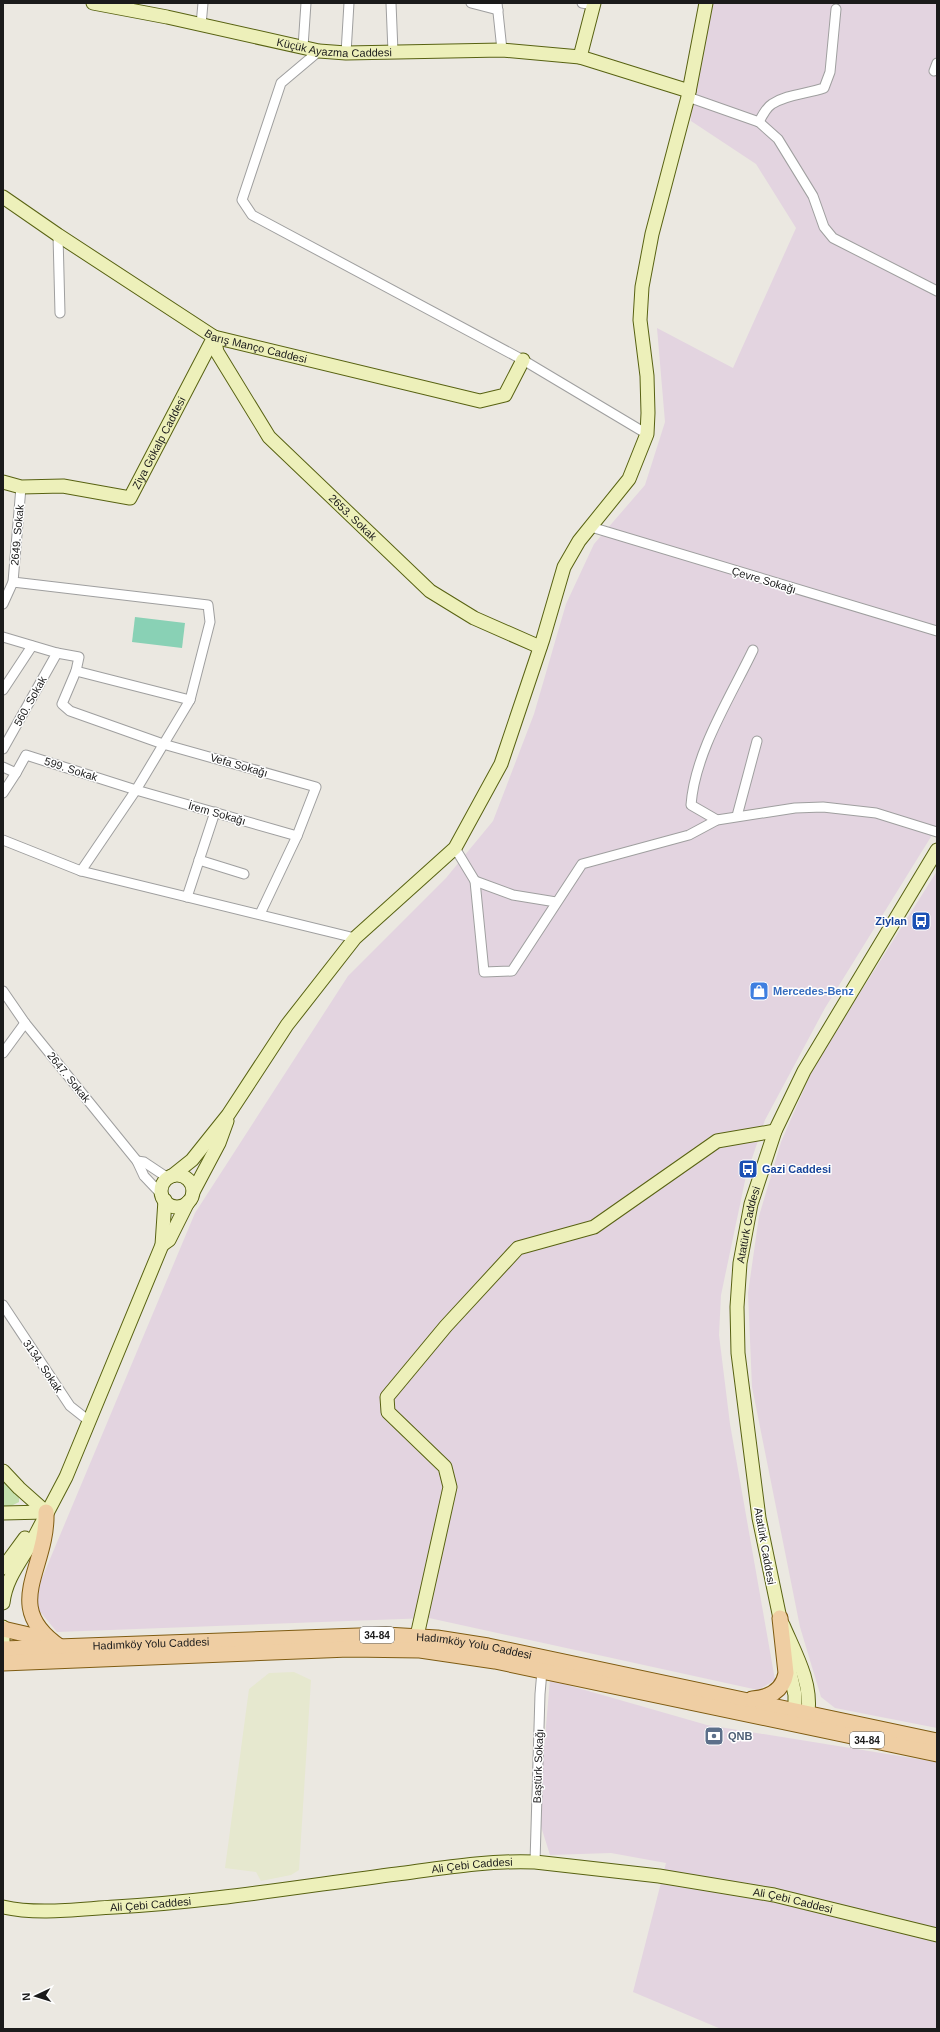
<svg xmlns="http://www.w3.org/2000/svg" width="940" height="2032" viewBox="0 0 940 2032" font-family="Arial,sans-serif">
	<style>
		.industrial { fill: #e3d4e0 }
		.farmland { fill: #e6e8cf }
		.grass { fill: #c5e0ad }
		.pitch { fill: #89d1b5 }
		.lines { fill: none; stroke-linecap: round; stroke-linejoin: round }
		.street-casing { stroke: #9f9f9f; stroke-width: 11 }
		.secondary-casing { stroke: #586212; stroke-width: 15 }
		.primary-casing { stroke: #7f5c12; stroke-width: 17 }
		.street { stroke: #fff; stroke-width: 9 }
		.secondary { stroke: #edf0ba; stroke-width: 13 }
		.primary { stroke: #efcea3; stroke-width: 15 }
		.labels { text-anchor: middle; stroke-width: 3; stroke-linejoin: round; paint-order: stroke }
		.shield { fill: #fff; stroke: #5f5f5f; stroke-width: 1 }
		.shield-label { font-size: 10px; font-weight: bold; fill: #1b1b1b }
		.street-label { font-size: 11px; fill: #1b1b1b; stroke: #fff }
		.transit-label { font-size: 11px; font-weight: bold; fill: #164399; stroke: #fff; text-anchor: end }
		.shop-label { font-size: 11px; font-weight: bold; fill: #366cbe; stroke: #fff; text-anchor: start }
		.service-label { font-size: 11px; font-weight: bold; fill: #4e5e75; stroke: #fff; text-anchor: start }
	</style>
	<rect width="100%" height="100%" fill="#ebe8e1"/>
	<!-- industrial -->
	<g class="industrial">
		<path d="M708 3H937V827L825 1008 765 1120 746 1176 721 1295 719 1335 730 1424 775 1680 758 1690 429 1618 57 1632 32 1602 195 1213 348 976 446 878 493 821 534 714 566 604 594 544 645 485 665 422 657 328 733 368 796 228 756 164 691 121 688 100Z"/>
		<path d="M937 871V1728L835 1708 821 1697 800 1627 752 1387 748 1293 759 1216 781 1142 815 1064Z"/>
		<path d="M550 1680 707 1725 937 1762V2029H721L633 1992 666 1863 611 1853 550 1855 538 1817Z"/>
	</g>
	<!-- farmland -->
	<path class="farmland" d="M294 1672 311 1680 299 1870 291 1875 261 1881 256 1872 225 1868 249 1689 269 1673Z"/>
	<!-- grass -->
	<path class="grass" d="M3 1478 19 1498V1502L11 1506H3Z"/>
	<!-- pitch -->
	<path class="pitch" d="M135 617 185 623 182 648 132 642Z"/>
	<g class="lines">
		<defs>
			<g id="street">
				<path d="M391 3 393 52"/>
				<path d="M471 3 498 10"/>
				<path d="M497 3 502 50"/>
				<path d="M582 3 593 5"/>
				<path d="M201 25 203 3"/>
				<path d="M303 47 306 3"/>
				<path d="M319 51 281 83 242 200 252 215 523 360 647 434"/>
				<path d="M346 53 349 3"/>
				<path d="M934 71 937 63"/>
				<path d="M688 97 759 122 778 139 813 196 824 227 833 238 937 291"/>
				<path d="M759 122C762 116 767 107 772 104 787 94 807 94 824 88L830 72 836 9"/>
				<path d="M58 235 60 313"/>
				<path d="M591 527 937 631"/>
				<path d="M13 582 208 605 210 622 190 700 136 790 81 871"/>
				<path d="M3 604 13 582 21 487"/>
				<path d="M3 637 57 653 79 657 76 671"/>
				<path d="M3 690 32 646"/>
				<path d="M190 700 76 671 62 704 70 711 163 744 316 787 297 836 260 914"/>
				<path d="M3 749 57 653"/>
				<path d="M3 767 16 773 3 793"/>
				<path d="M16 773 26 755 136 790 297 836"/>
				<path d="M737 816 757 741"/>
				<path d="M717 820 691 805C695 752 730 698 753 650"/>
				<path d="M3 840 81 871 355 938"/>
				<path d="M455 848 475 881 484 972 512 971 582 864 689 835 717 820 795 808 823 807 876 813 937 832"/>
				<path d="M199 860 244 874"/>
				<path d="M475 881 513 895 556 902"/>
				<path d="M187 897 215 812"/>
				<path d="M3 991 25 1023 137 1161 144 1176 163 1196"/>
				<path d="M3 1053 25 1023"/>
				<path d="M137 1161 144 1162 168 1178"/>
				<path d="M3 1305 70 1406 89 1421"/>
				<path d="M535 1862 540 1694 542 1671"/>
			</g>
			<g id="secondary">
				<path id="s1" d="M93 3 167 17 319 51 346 53 502 50 580 57"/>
				<path d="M594 3 580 57 689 91"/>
				<path id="s2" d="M3 197 58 235 214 337 480 401 505 395 523 360"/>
				<path id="s3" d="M214 337 217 352 269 437 430 591 474 618 540 647"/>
				<path id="s4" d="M3 482 21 487 63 486 130 498 214 337"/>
				<circle cx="177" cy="1191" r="16"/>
				<path d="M172 1176 192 1160 228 1115 287 1025 355 938 455 848 501 764 543 639 564 567 579 541 629 479 647 434 648 413 647 376 640 320 642 287 652 234 688 97 706 3"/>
				<path d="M193 1192 219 1143 227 1121"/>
				<path d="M162 1245 169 1240 188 1202"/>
				<path d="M3 1471 19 1488 46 1512"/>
				<path d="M3 1513 46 1512"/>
				<path d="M3 1568 25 1538"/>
				<path d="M3 1603C6 1576 24 1558 36 1534 46 1515 56 1496 66 1477L162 1245 165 1200"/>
				<path d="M783 1625C795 1653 812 1682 808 1713"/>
				<path d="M3 1627V1643"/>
				<path id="s5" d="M782 1628 759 1518 738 1353 737 1307 740 1263 751 1204 775 1131 804 1071 937 850"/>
				<path d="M417 1636 450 1487 445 1467 388 1412 387 1397 446 1326 518 1248 594 1227 717 1141 775 1131"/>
				<path d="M788 1663 795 1695V1710"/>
				<path id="s6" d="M3 1907C38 1915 79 1909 115 1907 209 1902 303 1886 397 1874 442 1868 489 1860 535 1862L659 1876 774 1895 937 1935"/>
			</g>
			<g id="primary">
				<path d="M46 1512C48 1570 0 1606 60 1647"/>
				<path d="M3 1629 42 1638"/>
				<path id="s7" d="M3 1649 386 1635 437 1638 488 1646 937 1741"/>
				<path d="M3 1663 349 1649 420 1650 495 1661 937 1754"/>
				<path d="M752 1699C769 1698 783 1691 786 1673L780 1618"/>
			</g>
		</defs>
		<!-- street casing -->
		<use href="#street" class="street-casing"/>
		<!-- secondary casing -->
		<use href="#secondary" class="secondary-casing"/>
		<!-- primary casing -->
		<use href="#primary" class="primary-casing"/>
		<!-- street -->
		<use href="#street" class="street"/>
		<!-- secondary -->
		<use href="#secondary" class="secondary"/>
		<!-- primary -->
		<use href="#primary" class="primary"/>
	</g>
	<!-- icons -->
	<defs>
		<symbol id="bus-square" viewBox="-11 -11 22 22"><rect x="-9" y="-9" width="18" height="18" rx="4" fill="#1a4fb4" stroke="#fff"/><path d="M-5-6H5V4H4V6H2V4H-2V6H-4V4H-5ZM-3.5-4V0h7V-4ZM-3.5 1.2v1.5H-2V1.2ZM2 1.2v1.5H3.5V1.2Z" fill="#fff"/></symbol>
		<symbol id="shop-square" viewBox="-11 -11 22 22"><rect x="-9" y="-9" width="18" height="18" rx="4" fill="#3f7fe0" stroke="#fff"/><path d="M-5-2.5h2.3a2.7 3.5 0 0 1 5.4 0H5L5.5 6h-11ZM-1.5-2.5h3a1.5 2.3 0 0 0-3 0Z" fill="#fff"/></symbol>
		<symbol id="bank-square" viewBox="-11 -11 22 22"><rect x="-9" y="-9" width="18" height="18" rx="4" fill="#5c6f8a" stroke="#fff"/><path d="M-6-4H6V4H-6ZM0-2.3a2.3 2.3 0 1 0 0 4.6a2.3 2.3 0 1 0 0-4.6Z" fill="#fff"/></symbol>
	</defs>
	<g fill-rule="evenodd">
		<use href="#bus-square" x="910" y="910" width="22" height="22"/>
		<use href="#shop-square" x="748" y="980" width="22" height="22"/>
		<use href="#bus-square" x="737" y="1158" width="22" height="22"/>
		<use href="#bank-square" x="703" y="1725" width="22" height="22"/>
	</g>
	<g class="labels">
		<!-- shield labels -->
		<g class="shield">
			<rect x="360" y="1627" width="34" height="16" rx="3"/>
			<rect x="850" y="1732" width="34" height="16" rx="3"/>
		</g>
		<g class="shield-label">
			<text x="377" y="1639">34-84</text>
			<text x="867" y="1744">34-84</text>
		</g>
		<!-- street labels -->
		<g class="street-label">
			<text dy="4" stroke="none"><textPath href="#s1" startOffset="246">Küçük Ayazma Caddesi</textPath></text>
			<text dy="4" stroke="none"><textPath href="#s2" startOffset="296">Barış Manço Caddesi</textPath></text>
			<text dy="4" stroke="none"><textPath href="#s4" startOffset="191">Ziya Gökalp Caddesi</textPath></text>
			<text dy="4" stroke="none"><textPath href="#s3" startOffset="231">2653. Sokak</textPath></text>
			<text transform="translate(17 535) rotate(-85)" y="4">2649. Sokak</text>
			<text transform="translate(764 580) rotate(17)" y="4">Çevre Sokağı</text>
			<text transform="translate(30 701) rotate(-61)" y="4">560. Sokak</text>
			<text transform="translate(239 765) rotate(16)" y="4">Vefa Sokağı</text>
			<text transform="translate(71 769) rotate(18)" y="4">599. Sokak</text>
			<text transform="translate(217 813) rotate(16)" y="4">İrem Sokağı</text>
			<text transform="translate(69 1077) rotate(51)" y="4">2647. Sokak</text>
			<text dy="4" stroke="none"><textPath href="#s5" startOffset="408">Atatürk Caddesi</textPath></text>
			<text transform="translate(43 1366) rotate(56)" y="4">3134. Sokak</text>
			<text transform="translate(765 1546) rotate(80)" y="4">Atatürk Caddesi</text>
			<text dy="4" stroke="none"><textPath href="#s7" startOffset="148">Hadımköy Yolu Caddesi</textPath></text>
			<text dy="4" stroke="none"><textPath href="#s7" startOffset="472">Hadımköy Yolu Caddesi</textPath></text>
			<text transform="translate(538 1766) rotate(-88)" y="4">Baştürk Sokağı</text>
			<text dy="4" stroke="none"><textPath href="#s6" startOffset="472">Ali Çebi Caddesi</textPath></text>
			<text dy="4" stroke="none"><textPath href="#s6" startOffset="796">Ali Çebi Caddesi</textPath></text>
			<text dy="4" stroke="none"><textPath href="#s6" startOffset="148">Ali Çebi Caddesi</textPath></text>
		</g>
		<!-- transit labels -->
		<g class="transit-label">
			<text x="907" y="925">Ziylan</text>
			<text x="762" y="1173" text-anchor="start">Gazi Caddesi</text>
		</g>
		<!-- shop labels -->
		<g class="shop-label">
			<text x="773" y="995">Mercedes-Benz</text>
		</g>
		<!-- service labels -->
		<g class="service-label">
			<text x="728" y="1740">QNB</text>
		</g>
	</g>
	<!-- border -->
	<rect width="940" height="2032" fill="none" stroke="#1b1b1b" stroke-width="8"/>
	<!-- north arrow -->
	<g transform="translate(36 1996) rotate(266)" stroke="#ffffff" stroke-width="3" paint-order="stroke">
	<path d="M0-3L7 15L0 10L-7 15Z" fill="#1b1b1b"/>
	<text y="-6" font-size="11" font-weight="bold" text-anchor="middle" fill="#1b1b1b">N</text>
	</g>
</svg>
